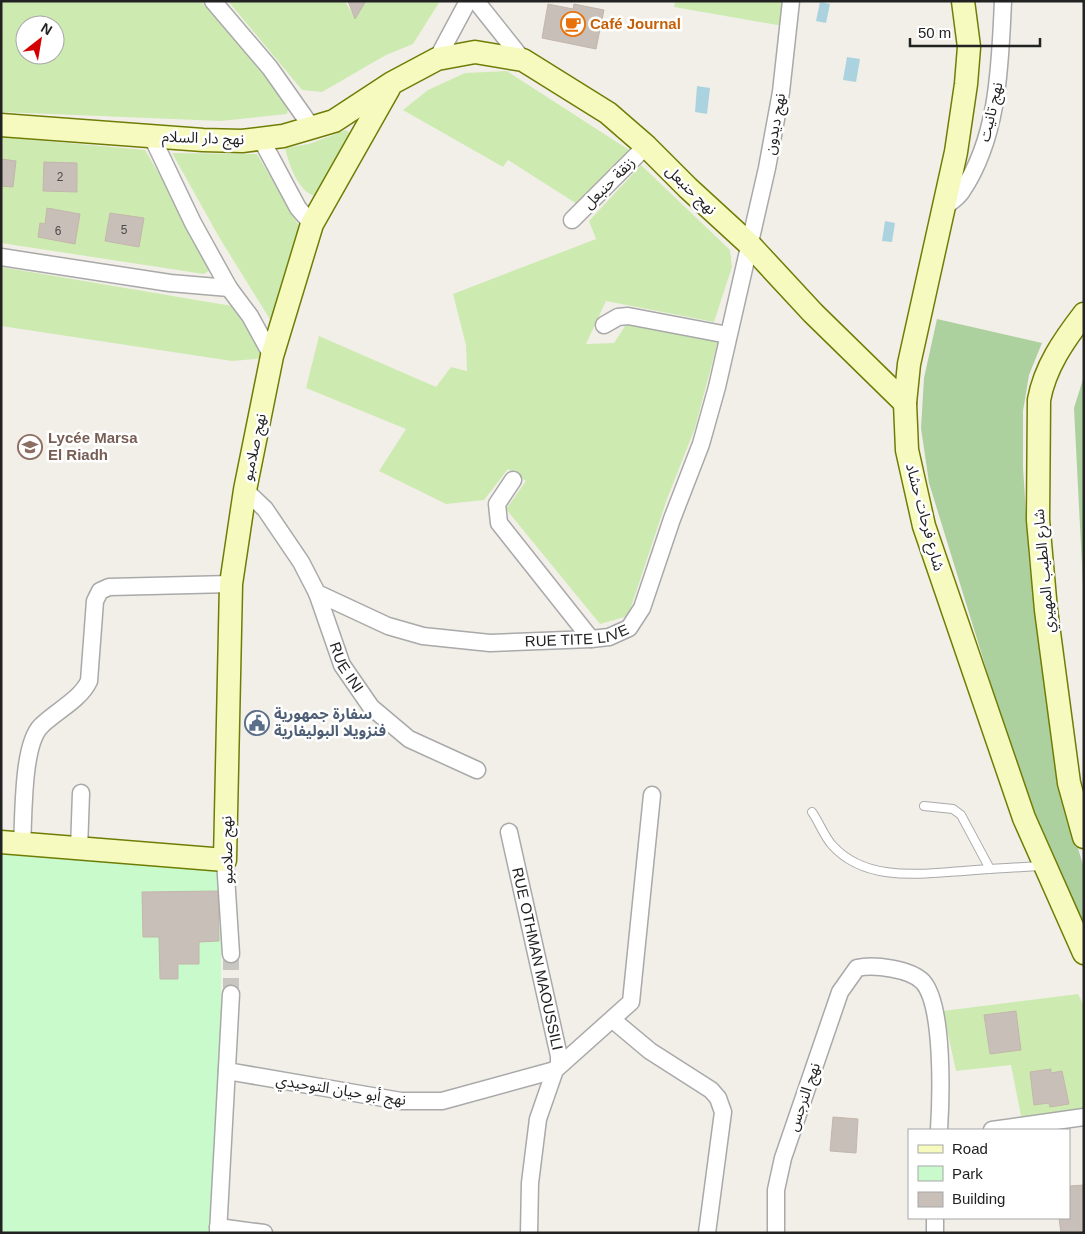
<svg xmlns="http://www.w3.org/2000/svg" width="1085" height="1234" viewBox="0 0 1085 1234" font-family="Helvetica,'Noto Sans Arabic',sans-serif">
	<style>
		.grass { fill: #cdebb0; fill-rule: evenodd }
		.forest { fill: #add19e }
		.park { fill: #c8facc }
		.water { fill: #aad3df }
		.building { fill: #c7bfb8; stroke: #c4b6ab }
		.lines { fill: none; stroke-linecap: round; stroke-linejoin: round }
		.street-tunnel { stroke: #c8c6c1; stroke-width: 16; stroke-dasharray: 16 8; stroke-linecap: butt }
		.lane-casing { stroke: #a9a9a9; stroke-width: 10 }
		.street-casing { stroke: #a9a9a9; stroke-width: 19 }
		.secondary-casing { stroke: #707d05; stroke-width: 25 }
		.lane { stroke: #fff; stroke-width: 8 }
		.street { stroke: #fff; stroke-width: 16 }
		.secondary { stroke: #f7fabf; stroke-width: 22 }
		.labels { text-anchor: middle; stroke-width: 5; stroke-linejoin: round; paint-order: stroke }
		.number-label { font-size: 12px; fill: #4b4948 }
		.food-label { font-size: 15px; font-weight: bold; fill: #c56008; stroke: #fff; text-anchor: start }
		.street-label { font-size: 15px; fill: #222; stroke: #fff }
		.education-label { font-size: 15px; font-weight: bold; fill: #785e54; stroke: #fff; text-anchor: start }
		.service-label { font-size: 15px; font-weight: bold; fill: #4e5e75; stroke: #fff; text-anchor: start }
	</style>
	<rect width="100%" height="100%" fill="#f2efe9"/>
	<!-- grass -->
	<g class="grass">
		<path d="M1 1H201L289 105 287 114 221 121 1 112ZM25 25H55V55H25Z"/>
		<path d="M228 1H345L355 18 366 1H440L413 44 386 55 322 92 302 90Z"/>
		<path d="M675 1H781L783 26 674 7Z"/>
		<path d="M507 71 629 150 577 204 508 160 503 167 403 110 428 90 465 73Z"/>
		<path d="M346 130 354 137 319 197C299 195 289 165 285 148L309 144Z"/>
		<path d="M1 137 145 150 214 267 204 274 1 243Z"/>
		<path d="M172 153 257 154 299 226 271 321 219 237Z"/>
		<path d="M641 165 730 250 732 267 714 322 606 301 586 344 614 343 627 323 718 341 695 428 667 499 628 616 600 624 506 509 526 481 508 469 484 500 446 504 379 471 406 429 306 388 319 336 436 387 451 367 467 371 466 345 453 294 596 239 589 221Z"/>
		<path d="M1 267 232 306 266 358 232 361 1 326Z"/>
		<path d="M1078 994 1084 1006V1112L1022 1121 1011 1065 956 1071 943 1011Z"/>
	</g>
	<!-- forest -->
	<g class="forest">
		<path d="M937 319 1042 343 1029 375 1023 411V467L1029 561 1058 783 1084 868V937L1034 824 929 483 921 428 924 378Z"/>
		<path d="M1084 376V605L1074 408Z"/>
	</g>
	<!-- park -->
	<path class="park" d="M1 847 221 866V1068L212 1233H1Z"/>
	<!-- water -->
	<g class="water">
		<path d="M820 2 830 4 826 23 816 21Z"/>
		<path d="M847 57 860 59 856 82 843 80Z"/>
		<path d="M697 86 710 88 707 114 695 112Z"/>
		<path d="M885 221 895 223 892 242 882 241Z"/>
	</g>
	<!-- building -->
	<g class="building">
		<path d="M348 1H366L355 19Z"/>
		<path d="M548 4 573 9 574 4 604 10 596 49 542 38Z"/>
		<path d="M1 159 16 161 13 187 1 186Z"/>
		<path d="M44 162 77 163V192L43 191Z"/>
		<path d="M47 208 80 214 75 244 38 237 40 223 45 224Z"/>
		<path d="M110 213 144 218 139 247 105 241Z"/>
		<path d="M218 891 219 941 199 942V964H178V979H160L159 937H143L142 892Z"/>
		<path d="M1016 1011 1021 1050 990 1054 984 1015Z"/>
		<path d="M1051 1069V1073L1062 1071 1069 1104 1050 1107 1049 1103 1034 1105 1030 1072Z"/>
		<path d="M833 1117 858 1119 856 1153 830 1151Z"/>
		<path d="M1084 1185V1233H1061L1059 1218H1069V1186Z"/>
	</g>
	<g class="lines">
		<!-- street-tunnel -->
		<path class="street-tunnel" d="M231 954V994"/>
		<defs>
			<g id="lane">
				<path d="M924 806 953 809 961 815 990 869"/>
				<path d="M812 812C819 822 824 836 832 845 865 882 919 874 963 871 990 869 1017 867 1044 866"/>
			</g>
			<g id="street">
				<path d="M213 1 270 68 313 129"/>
				<path d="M476 1 523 60"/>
				<path d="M437 59 468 1"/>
				<path d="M152 137 193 223 229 288 250 316 272 356"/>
				<path d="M261 139 298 208 312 224"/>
				<path d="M942 209C949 203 958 198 962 191 999 136 1000 64 1003 1"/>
				<path d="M572 220 646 146"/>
				<path d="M1 257 170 283 229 288"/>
				<path d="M604 325 618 317 628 316 728 335"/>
				<path d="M513 480 497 504 499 523 591 639"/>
				<path id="s1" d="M245 490 265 509 301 562 317 593 388 626 423 636 490 643 591 639 609 637 629 628 642 608 672 519 701 444 717 387 767 168 781 92 791 1"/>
				<path id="s2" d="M317 593 342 665 371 707 409 739 477 770"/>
				<path id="s3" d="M509 832 559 1056V1065L555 1070 538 1119 530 1183 529 1233"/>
				<path d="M22 843C24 815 22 745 41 726 56 711 80 700 89 681L95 601 100 591 109 587 231 584"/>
				<path d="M79 849 81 793"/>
				<path d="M225 860 231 954"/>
				<path d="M613 1020 650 1051 711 1090 718 1098 723 1112 707 1233"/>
				<path d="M227 1071 401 1101H442L555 1070 631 1002 652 795"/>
				<path d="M992 1130 1084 1117"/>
				<path d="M935 1218V1233"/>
				<path d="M218 1227 264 1233"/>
				<path d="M218 1233 231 994"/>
				<path d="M776 1233V1190L783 1158 840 992 857 968C874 964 911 969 923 982 944 1006 941 1098 939 1130"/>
			</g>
			<g id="secondary">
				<path d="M963 1 969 47 966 84 956 152 909 364 905 403 907 450 924 526 1024 818 1084 953"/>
				<path d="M1 125 203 140 242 141 283 136 334 121 392 83 437 59 475 52 523 60 608 113 646 146 688 188 749 244 813 313 905 403"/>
				<path d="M1084 314C1064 340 1045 367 1039 400L1038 520 1046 610 1069 783 1084 837"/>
				<path d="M1 842 225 860 231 584 245 490 272 356 312 224 389 88"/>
			</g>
		</defs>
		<!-- lane casing -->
		<use href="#lane" class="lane-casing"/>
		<!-- street casing -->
		<use href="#street" class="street-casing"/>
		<!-- secondary casing -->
		<use href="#secondary" class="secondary-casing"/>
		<!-- lane -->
		<use href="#lane" class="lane"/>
		<!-- street -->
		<use href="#street" class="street"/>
		<!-- secondary -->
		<use href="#secondary" class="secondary"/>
	</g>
	<!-- icons -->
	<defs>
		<symbol id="cafe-ring" viewBox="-11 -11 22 22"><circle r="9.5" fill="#fff" stroke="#e8710a" stroke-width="1.5"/><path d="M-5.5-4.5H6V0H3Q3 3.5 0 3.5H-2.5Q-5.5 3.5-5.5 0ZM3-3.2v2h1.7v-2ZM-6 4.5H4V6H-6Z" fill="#e8710a"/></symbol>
		<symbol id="university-ring" viewBox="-11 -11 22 22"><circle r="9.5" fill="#fff" stroke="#8d6e63" stroke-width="1.5"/><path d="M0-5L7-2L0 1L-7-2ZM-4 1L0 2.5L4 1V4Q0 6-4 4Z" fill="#8d6e63"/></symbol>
		<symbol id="civic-ring" viewBox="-11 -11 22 22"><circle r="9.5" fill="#fff" stroke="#5c6f8a" stroke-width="1.5"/><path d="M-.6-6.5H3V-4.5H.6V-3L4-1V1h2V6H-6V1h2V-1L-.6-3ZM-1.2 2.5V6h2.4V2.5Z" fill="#5c6f8a"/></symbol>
	</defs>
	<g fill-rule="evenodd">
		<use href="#cafe-ring" x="559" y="10" width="28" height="28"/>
		<use href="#university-ring" x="16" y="433" width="28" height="28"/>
		<use href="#civic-ring" x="243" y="709" width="28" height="28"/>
	</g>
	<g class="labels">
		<!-- number labels -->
		<g class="number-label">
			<text x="60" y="181">2</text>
			<text x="124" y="234">5</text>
			<text x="58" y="235">6</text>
		</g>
		<!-- food labels -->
		<g class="food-label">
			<text x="590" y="29">Café Journal</text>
		</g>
		<!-- street labels -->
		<g class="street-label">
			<text transform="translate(991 112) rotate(-77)" y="5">نهج تانيت</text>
			<text transform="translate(775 124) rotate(-80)" y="5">نهج ديدون</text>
			<text transform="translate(203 138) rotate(2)" y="5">نهج دار السلام</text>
			<text transform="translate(609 183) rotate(-45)" y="5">زنقة حنبعل</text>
			<text transform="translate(691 190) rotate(44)" y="5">نهج حنبعل</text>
			<text transform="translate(254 447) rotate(-78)" y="5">نهج صلامبو</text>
			<text transform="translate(925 517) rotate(75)" y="5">شارع فرحات حشاد</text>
			<text transform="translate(1044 571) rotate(-95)" y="5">شارع الطيب المهيري</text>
			<text dy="5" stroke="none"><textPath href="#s1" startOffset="396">RUE TITE LIVE</textPath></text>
			<text dy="5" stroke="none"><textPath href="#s2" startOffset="80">RUE INI</textPath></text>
			<text transform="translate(227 850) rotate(-91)" y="5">نهج صلامبو</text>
			<text dy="5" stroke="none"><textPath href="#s3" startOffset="130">RUE OTHMAN MAOUSSILI</textPath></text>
			<text transform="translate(341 1090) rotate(9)" y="5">نهج أبو حيان التوحيدي</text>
			<text transform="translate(804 1097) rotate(-71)" y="5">نهج النرجس</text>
		</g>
		<!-- education labels -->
		<g class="education-label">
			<text x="48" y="443">Lycée Marsa<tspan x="48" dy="17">El Riadh</tspan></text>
		</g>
		<!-- service labels -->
		<g class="service-label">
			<text x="274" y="719">سفارة جمهورية<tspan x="274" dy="17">فنزويلا البوليفارية</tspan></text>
		</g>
	</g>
	<!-- border -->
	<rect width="1085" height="1234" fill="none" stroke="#222222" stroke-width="5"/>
	<!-- legend -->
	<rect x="908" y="1129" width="162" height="90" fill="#ffffff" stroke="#a7a7a7"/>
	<rect x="918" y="1145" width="25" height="8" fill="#f7fabf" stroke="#a7a7a7"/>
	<text x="952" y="1154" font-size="15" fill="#222222">Road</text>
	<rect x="918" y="1166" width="25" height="15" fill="#c8facc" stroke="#a7a7a7"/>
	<text x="952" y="1179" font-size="15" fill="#222222">Park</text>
	<rect x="918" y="1192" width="25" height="15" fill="#c7bfb8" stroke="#a7a7a7"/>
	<text x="952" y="1204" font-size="15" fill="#222222">Building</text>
	<!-- north arrow -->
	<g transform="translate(40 40) rotate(31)"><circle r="24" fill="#ffffff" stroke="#a7a7a7"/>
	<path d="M0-4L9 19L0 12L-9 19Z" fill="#d40000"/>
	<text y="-8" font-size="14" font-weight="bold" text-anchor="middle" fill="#222222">N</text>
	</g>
	<!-- scale -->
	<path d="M910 38v8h130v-8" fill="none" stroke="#222222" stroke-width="2.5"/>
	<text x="918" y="38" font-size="15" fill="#222222" stroke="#ffffff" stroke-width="4" paint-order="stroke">50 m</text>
</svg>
